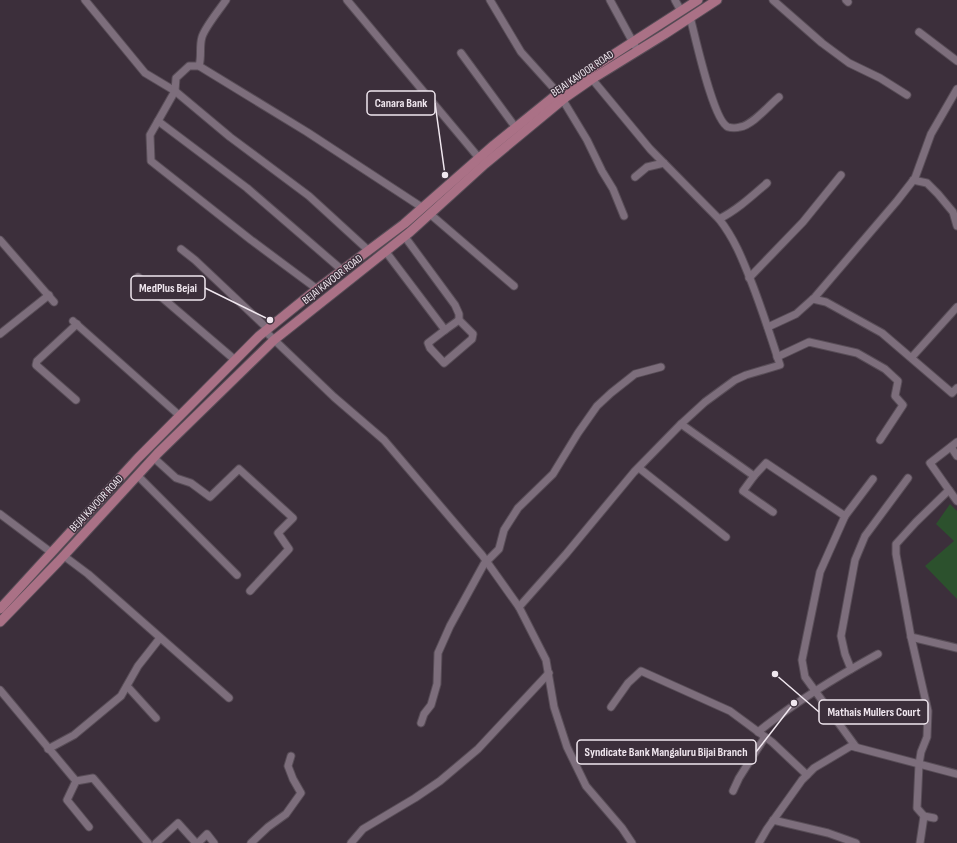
<svg xmlns="http://www.w3.org/2000/svg" width="957" height="843" viewBox="0 0 957 843" font-family="'Sofia Sans Condensed',sans-serif">
	<style>
		.green { fill: #2c512d }
		.lines { fill: none; stroke-linecap: round; stroke-linejoin: round }
		.minor-casing { stroke: #584d57; stroke-width: 9 }
		.major-casing { stroke: #584d57; stroke-width: 11 }
		.minor { stroke: #7d6e7c; stroke-width: 7 }
		.major { stroke: #aa7186; stroke-width: 9 }
		.labels { text-anchor: middle; stroke-width: 3; stroke-linejoin: round; paint-order: stroke }
		.street-label { font-size: 11px; fill: #f0e7ef; stroke: #3c2f3b }
		.leader { fill: none; stroke: #f0e7ef; stroke-width: 1.5 }
		.callout-dot { fill: #f0e7ef; stroke: #3c2f3b; stroke-width: 1.5 }
		.callout { fill: #3c2f3b; stroke: #f0e7ef; stroke-width: 1.5 }
		.callout-label { font-size: 12px; text-anchor: middle; font-weight: bold; fill: #f0e7ef }
	</style>
	<rect width="100%" height="100%" fill="#3c2f3b"/>
	<!-- green -->
	<path class="green" d="M950 504 957 511V599L925 566 954 541 936 524Z"/>
	<g class="lines">
		<defs>
			<g id="minor">
				<path d="M85 0 145 73 175 91 230 137 309 196 368 250"/>
				<path d="M347 0 479 158"/>
				<path d="M490 0 521 52 558 93"/>
				<path d="M610 0 635 46"/>
				<path d="M675 0 681 11"/>
				<path d="M773 0 822 43 849 63 880 78 907 95"/>
				<path d="M846 0 848 2"/>
				<path d="M690 17C695 35 713 121 728 127 731 128 737 128 740 127 753 125 769 105 779 97"/>
				<path d="M919 32 957 61"/>
				<path d="M461 53 516 128"/>
				<path d="M199 66C202 56 199 47 202 37 205 27 220 9 226 0"/>
				<path d="M566 97 564 102 587 140 602 171 613 189 624 216"/>
				<path d="M158 121 247 188 342 270"/>
				<path d="M635 177 647 167 664 163"/>
				<path d="M913 180 927 183 938 194 953 212 957 226"/>
				<path d="M430 214 514 286"/>
				<path d="M719 219C737 210 752 196 767 183"/>
				<path d="M0 240 54 302"/>
				<path d="M181 249 195 260 268 329"/>
				<path d="M386 252 445 330 428 343 430 348 444 363 472 339 473 334 459 320V314L455 305 405 237"/>
				<path d="M138 277 235 360"/>
				<path d="M749 278 803 222 841 175"/>
				<path d="M317 289 251 240 151 161 150 135 175 91 176 78 189 66H199L307 132 423 208"/>
				<path d="M813 299 826 302 882 333 952 393 957 388"/>
				<path d="M73 321 180 416"/>
				<path d="M768 327 796 314 815 297 897 201 915 178 931 134 957 89"/>
				<path d="M445 330 459 320"/>
				<path d="M265 331 334 397 384 440 482 555 519 607 546 660 554 707 567 747 586 786 622 828 632 843"/>
				<path d="M0 334 49 295"/>
				<path d="M777 357 809 342 857 353 885 369 898 381 895 396 903 405 880 440"/>
				<path d="M912 357 957 307"/>
				<path d="M76 400 36 365 37 361 77 324"/>
				<path d="M681 424 754 476 766 463 845 516"/>
				<path d="M951 447 957 456"/>
				<path d="M154 458 176 478 191 483 210 497 239 469 293 518 278 533 289 549 250 591"/>
				<path d="M639 468 726 537"/>
				<path d="M138 476 237 575"/>
				<path d="M754 476 743 491 773 512"/>
				<path d="M949 490 957 501"/>
				<path d="M0 514 52 553"/>
				<path d="M64 556 88 574 229 698"/>
				<path d="M519 607 566 554 634 472 681 424 705 402 735 380 746 375 780 365C771 337 762 309 751 281 742 258 734 238 719 219L650 149 592 79"/>
				<path d="M911 637 957 648"/>
				<path d="M851 669 845 654 841 636 855 560 865 536 908 478"/>
				<path d="M127 686 156 718"/>
				<path d="M0 690 76 781 67 800 89 827"/>
				<path d="M611 707 628 683 641 671 730 711 772 742 807 775"/>
				<path d="M421 723 424 714 431 705 437 684 438 653 450 626 484 564 499 549 504 530 518 508 553 474 578 433 597 406 611 393 635 374 661 367"/>
				<path d="M758 732C795 702 836 677 878 654"/>
				<path d="M856 747 805 677 802 660 820 572 845 516 873 479"/>
				<path d="M48 749 74 735 121 696 138 666 160 638"/>
				<path d="M76 781 93 778 148 843"/>
				<path d="M733 791 739 778 765 737"/>
				<path d="M934 818 924 816 917 808 919 764 921 752 927 737 928 711 911 637 896 554V544L916 522 949 490 930 463 957 442"/>
				<path d="M773 820 828 833 856 843"/>
				<path d="M156 843 178 823 196 843"/>
				<path d="M198 843 207 834 214 843"/>
				<path d="M251 843 268 827 286 814 301 793 293 779 288 766 291 756"/>
				<path d="M351 843 363 829 415 798 440 781 478 749 549 673"/>
				<path d="M759 843 767 829 802 780 814 768 851 746 957 774"/>
				<path d="M920 843 924 816"/>
			</g>
			<g id="major">
				<path d="M0 609 138 458 259 336 317 289 404 224 494 145 567 86 597 65 698 0"/>
				<path d="M0 622 58 562 158 453 274 340 410 232 485 164 566 97 592 79 665 34 717 0"/>
			</g>
		</defs>
		<!-- minor casing -->
		<use href="#minor" class="minor-casing"/>
		<!-- major casing -->
		<use href="#major" class="major-casing"/>
		<!-- minor -->
		<use href="#minor" class="minor"/>
		<!-- major -->
		<use href="#major" class="major"/>
	</g>
	<g class="labels">
		<!-- street labels -->
		<g class="street-label">
			<text transform="translate(582 73) rotate(-34)" y="4">BEJAI KAVOOR ROAD</text>
			<text transform="translate(332 279) rotate(-38)" y="4">BEJAI KAVOOR ROAD</text>
			<text transform="translate(96 503) rotate(-47)" y="4">BEJAI KAVOOR ROAD</text>
		</g>
	</g>
	<!-- callouts -->
	<path class="leader" d="M445 175L435 103M270 320L205 288M775 674L819 712M794 703L756 752"/>
	<g class="callout-dot">
		<circle cx="445" cy="175" r="4"/>
		<circle cx="270" cy="320" r="4"/>
		<circle cx="775" cy="674" r="4"/>
		<circle cx="794" cy="703" r="4"/>
	</g>
	<g class="callout">
		<rect x="367" y="91" width="68" height="24" rx="4"/>
		<rect x="131" y="276" width="74" height="24" rx="4"/>
		<rect x="819" y="700" width="109" height="24" rx="4"/>
		<rect x="577" y="740" width="179" height="24" rx="4"/>
	</g>
	<g class="callout-label">
		<text x="401" y="107">Canara Bank</text>
		<text x="168" y="292">MedPlus Bejai</text>
		<text x="874" y="716">Mathais Mullers Court</text>
		<text x="666" y="756">Syndicate Bank Mangaluru Bijai Branch</text>
	</g>
</svg>
